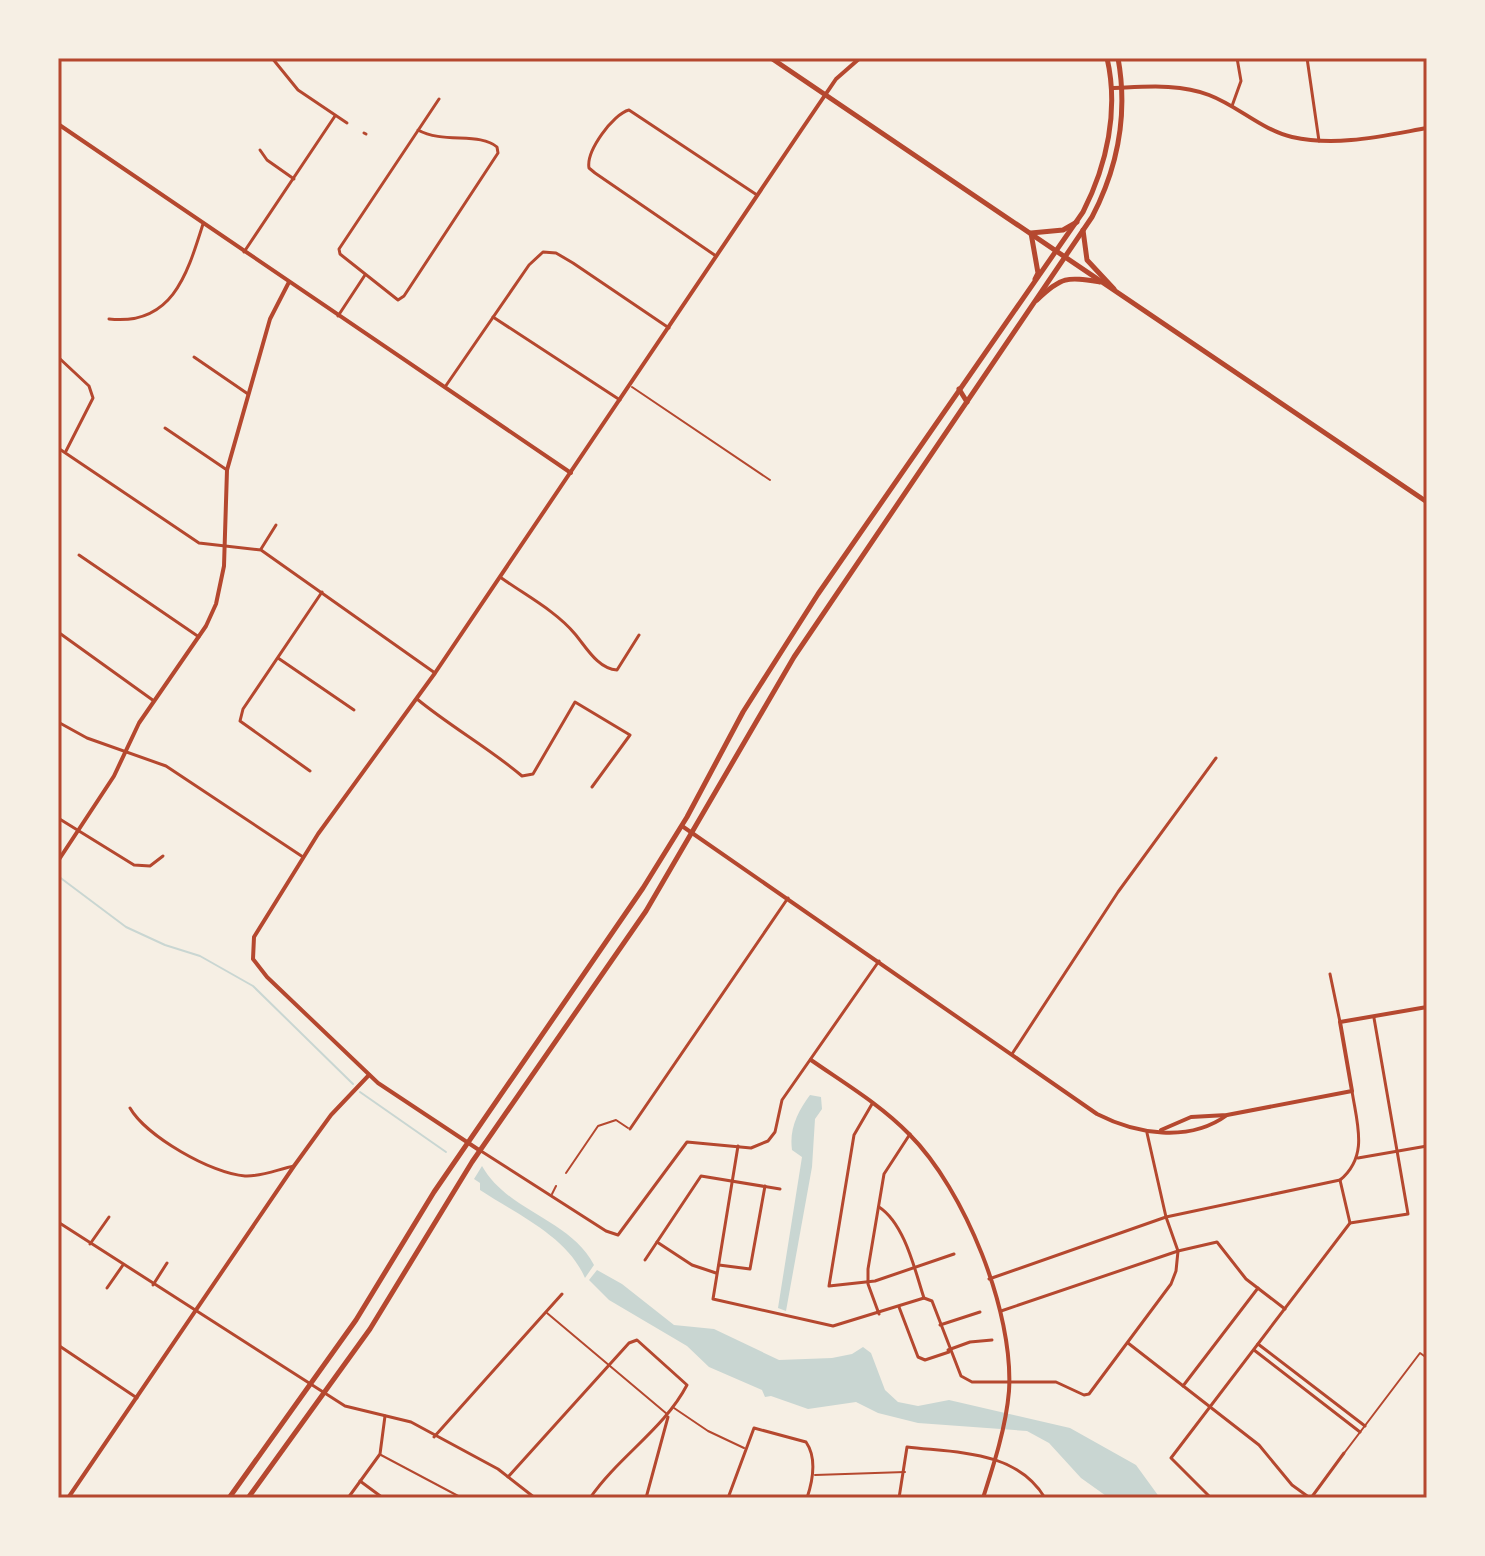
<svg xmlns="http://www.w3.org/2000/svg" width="1485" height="1556" viewBox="0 0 1485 1556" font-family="'Open Sans',sans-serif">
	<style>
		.water { fill: #c9d6d2 }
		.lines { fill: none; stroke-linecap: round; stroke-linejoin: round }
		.stream { stroke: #c9d6d2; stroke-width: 2 }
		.service { stroke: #b5482f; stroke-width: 2 }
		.minor { stroke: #b5482f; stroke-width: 3 }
		.tertiary { stroke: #b5482f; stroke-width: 4 }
		.secondary { stroke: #b5482f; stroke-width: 5 }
		.primary { stroke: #b5482f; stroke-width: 5 }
		.neatline { fill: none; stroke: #b5482f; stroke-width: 3 }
	</style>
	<rect width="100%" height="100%" fill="#f6efe4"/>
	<!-- water -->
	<g class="water">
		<path d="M810 1095 821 1097 822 1109 815 1119 812 1167 786 1311 778 1308 802 1157 792 1150C789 1129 798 1111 810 1095Z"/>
		<path d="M482 1166C508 1212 570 1219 594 1265L585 1278C567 1236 516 1214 480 1190V1183L474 1179Z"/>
		<path d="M597 1270 622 1284 674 1325 714 1329 779 1360 832 1358 852 1354 863 1347 871 1353 885 1390 898 1402 918 1406 949 1400 1070 1428 1136 1465 1160 1498H1109L1081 1478 1049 1443 1027 1431 918 1423 878 1413 856 1402 808 1409 771 1396 765 1397 762 1390 709 1367 687 1346 609 1300 589 1280Z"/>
	</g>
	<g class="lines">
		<!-- stream -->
		<g class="stream">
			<path d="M58 876 126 927 165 945 200 956 253 986 353 1084"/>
			<path d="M360 1092 446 1152"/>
		</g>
		<!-- service -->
		<g class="service">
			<path d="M632 387 770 480"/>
			<path d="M566 1173 598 1126 616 1120 628 1128"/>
			<path d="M552 1194 556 1186"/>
			<path d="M547 1313 667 1414"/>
			<path d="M674 1408 708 1431 744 1448"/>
			<path d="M1345 1452 1420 1353 1427 1358"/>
			<path d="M381 1455 462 1498"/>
			<path d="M815 1475 905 1472"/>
		</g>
		<!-- minor -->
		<g class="minor">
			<path d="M272 58 298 90 347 123"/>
			<path d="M1307 58 1319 141"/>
			<path d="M1232 106 1241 81 1237 58"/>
			<path d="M418 130C443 144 480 132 497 147L498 153 404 296 398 300 340 254 339 249 439 99"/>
			<path d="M364 133 366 134"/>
			<path d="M260 150 267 160 294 179"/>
			<path d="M244 252 335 116"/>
			<path d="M716 256 595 173 589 168C586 151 613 114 629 110L757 195"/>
			<path d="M338 316 365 275"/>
			<path d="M493 317 620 400"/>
			<path d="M109 319C172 326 187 275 203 224"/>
			<path d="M58 357 89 386 93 398 66 451"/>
			<path d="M194 357 248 394"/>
			<path d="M445 387 529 265 543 252 556 253 573 263 669 328"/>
			<path d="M165 428 227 470"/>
			<path d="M58 448 199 543 261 550 435 673"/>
			<path d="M261 549 276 525"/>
			<path d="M79 555 199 637"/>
			<path d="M500 577C525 595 556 611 575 634 586 647 598 669 617 670L639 635"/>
			<path d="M58 632 154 701"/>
			<path d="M278 658 354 710"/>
			<path d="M417 699C451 727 489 748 522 776L533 774 575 702 630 735 592 787"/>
			<path d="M58 722 87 738 166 766 303 857"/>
			<path d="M310 771 240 721 243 709 322 592"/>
			<path d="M58 818 134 865 150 866 163 856"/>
			<path d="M1330 974 1340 1022"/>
			<path d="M1012 1054 1118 892 1216 758"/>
			<path d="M872 1104 854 1135 829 1286 875 1281 954 1254"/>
			<path d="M130 1108C146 1136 212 1174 245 1176 260 1177 279 1169 294 1166"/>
			<path d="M630 1129 788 898"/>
			<path d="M738 1146 713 1299 833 1326 924 1298"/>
			<path d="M481 1151 606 1231 618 1235 687 1142 751 1148 768 1141 775 1132 782 1100 879 961"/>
			<path d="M1358 1158 1427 1146"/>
			<path d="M879 1207C905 1224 915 1271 924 1298L932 1301 961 1376 972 1382H1056L1084 1395 1089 1394 1171 1284 1176 1271 1178 1251 1166 1217 1147 1133"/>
			<path d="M58 1222 345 1406 411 1422 498 1469 535 1498"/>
			<path d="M1350 1223 1408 1214 1374 1018"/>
			<path d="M657 1242 692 1265 716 1273"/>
			<path d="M90 1244 109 1217"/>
			<path d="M645 1260 701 1176 780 1189"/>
			<path d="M719 1265 750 1269 765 1186"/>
			<path d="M989 1279 1166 1217 1340 1180C1369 1156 1357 1124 1352 1091"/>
			<path d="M153 1285 167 1263"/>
			<path d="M107 1288 123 1265"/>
			<path d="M899 1307 918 1357 925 1360 949 1352"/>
			<path d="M1001 1311 1178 1251 1217 1242 1246 1279 1285 1309"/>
			<path d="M879 1314 868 1284V1269L884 1174 910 1134"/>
			<path d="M940 1325 980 1312"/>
			<path d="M1128 1343 1259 1445 1292 1485 1310 1498"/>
			<path d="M1258 1344 1365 1426"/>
			<path d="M58 1345 137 1398"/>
			<path d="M948 1350 970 1342 992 1340"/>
			<path d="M1254 1350 1360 1432"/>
			<path d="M1183 1386 1258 1288"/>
			<path d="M434 1437 562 1294"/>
			<path d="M508 1477 629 1343 637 1340 687 1385C664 1429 619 1456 590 1498"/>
			<path d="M360 1481 383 1498"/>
			<path d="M348 1498 380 1454 385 1416"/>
			<path d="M646 1498 668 1417"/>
			<path d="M728 1498 754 1428 806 1442C817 1458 813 1480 807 1498"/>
			<path d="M899 1498 907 1447C957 1453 1016 1450 1045 1498"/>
			<path d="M1211 1498 1171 1458 1350 1223 1340 1180"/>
			<path d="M1311 1498 1344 1453"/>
		</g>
		<!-- tertiary -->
		<g class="tertiary">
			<path d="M1111 88C1143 87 1179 83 1209 95 1238 106 1262 130 1292 137 1337 147 1382 136 1427 128"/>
			<path d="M58 124 571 473"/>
			<path d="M682 826 1097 1114C1136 1134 1189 1143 1227 1115"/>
			<path d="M58 861 114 776 139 723 206 626 216 604 224 566 227 470 270 319 289 282"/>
			<path d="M811 1060C844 1083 881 1105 909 1134 965 1190 1014 1312 1009 1391 1006 1427 994 1464 983 1498"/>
			<path d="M1161 1130 1191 1117 1227 1115 1352 1091 1340 1022 1427 1007"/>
			<path d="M479 1150 378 1083 267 977 253 959 254 937 318 834 435 673 802 129 836 79 860 58"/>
			<path d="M68 1498 294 1166 331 1115 369 1075"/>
		</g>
		<!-- secondary -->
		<g class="secondary">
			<path d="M959 389 967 402"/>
			<path d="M229 1498 356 1320 434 1192 643 888 687 817 743 712 818 594 1083 212C1107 165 1119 110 1107 58"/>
			<path d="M248 1498 370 1329 472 1162 646 911 794 657 1092 217C1118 167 1128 113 1118 58"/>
		</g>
		<!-- primary -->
		<g class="primary">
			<path d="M771 58 1427 502"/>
			<path d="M1083 230 1087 260 1114 289"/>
			<path d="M1035 279 1038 273 1031 233 1063 230 1077 222"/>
			<path d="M1037 300C1062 276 1067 277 1100 282"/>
		</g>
	</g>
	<!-- border -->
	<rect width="1485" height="1556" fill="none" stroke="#f6efe4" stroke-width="120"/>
	<rect x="60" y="60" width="1365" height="1436" class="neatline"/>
</svg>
